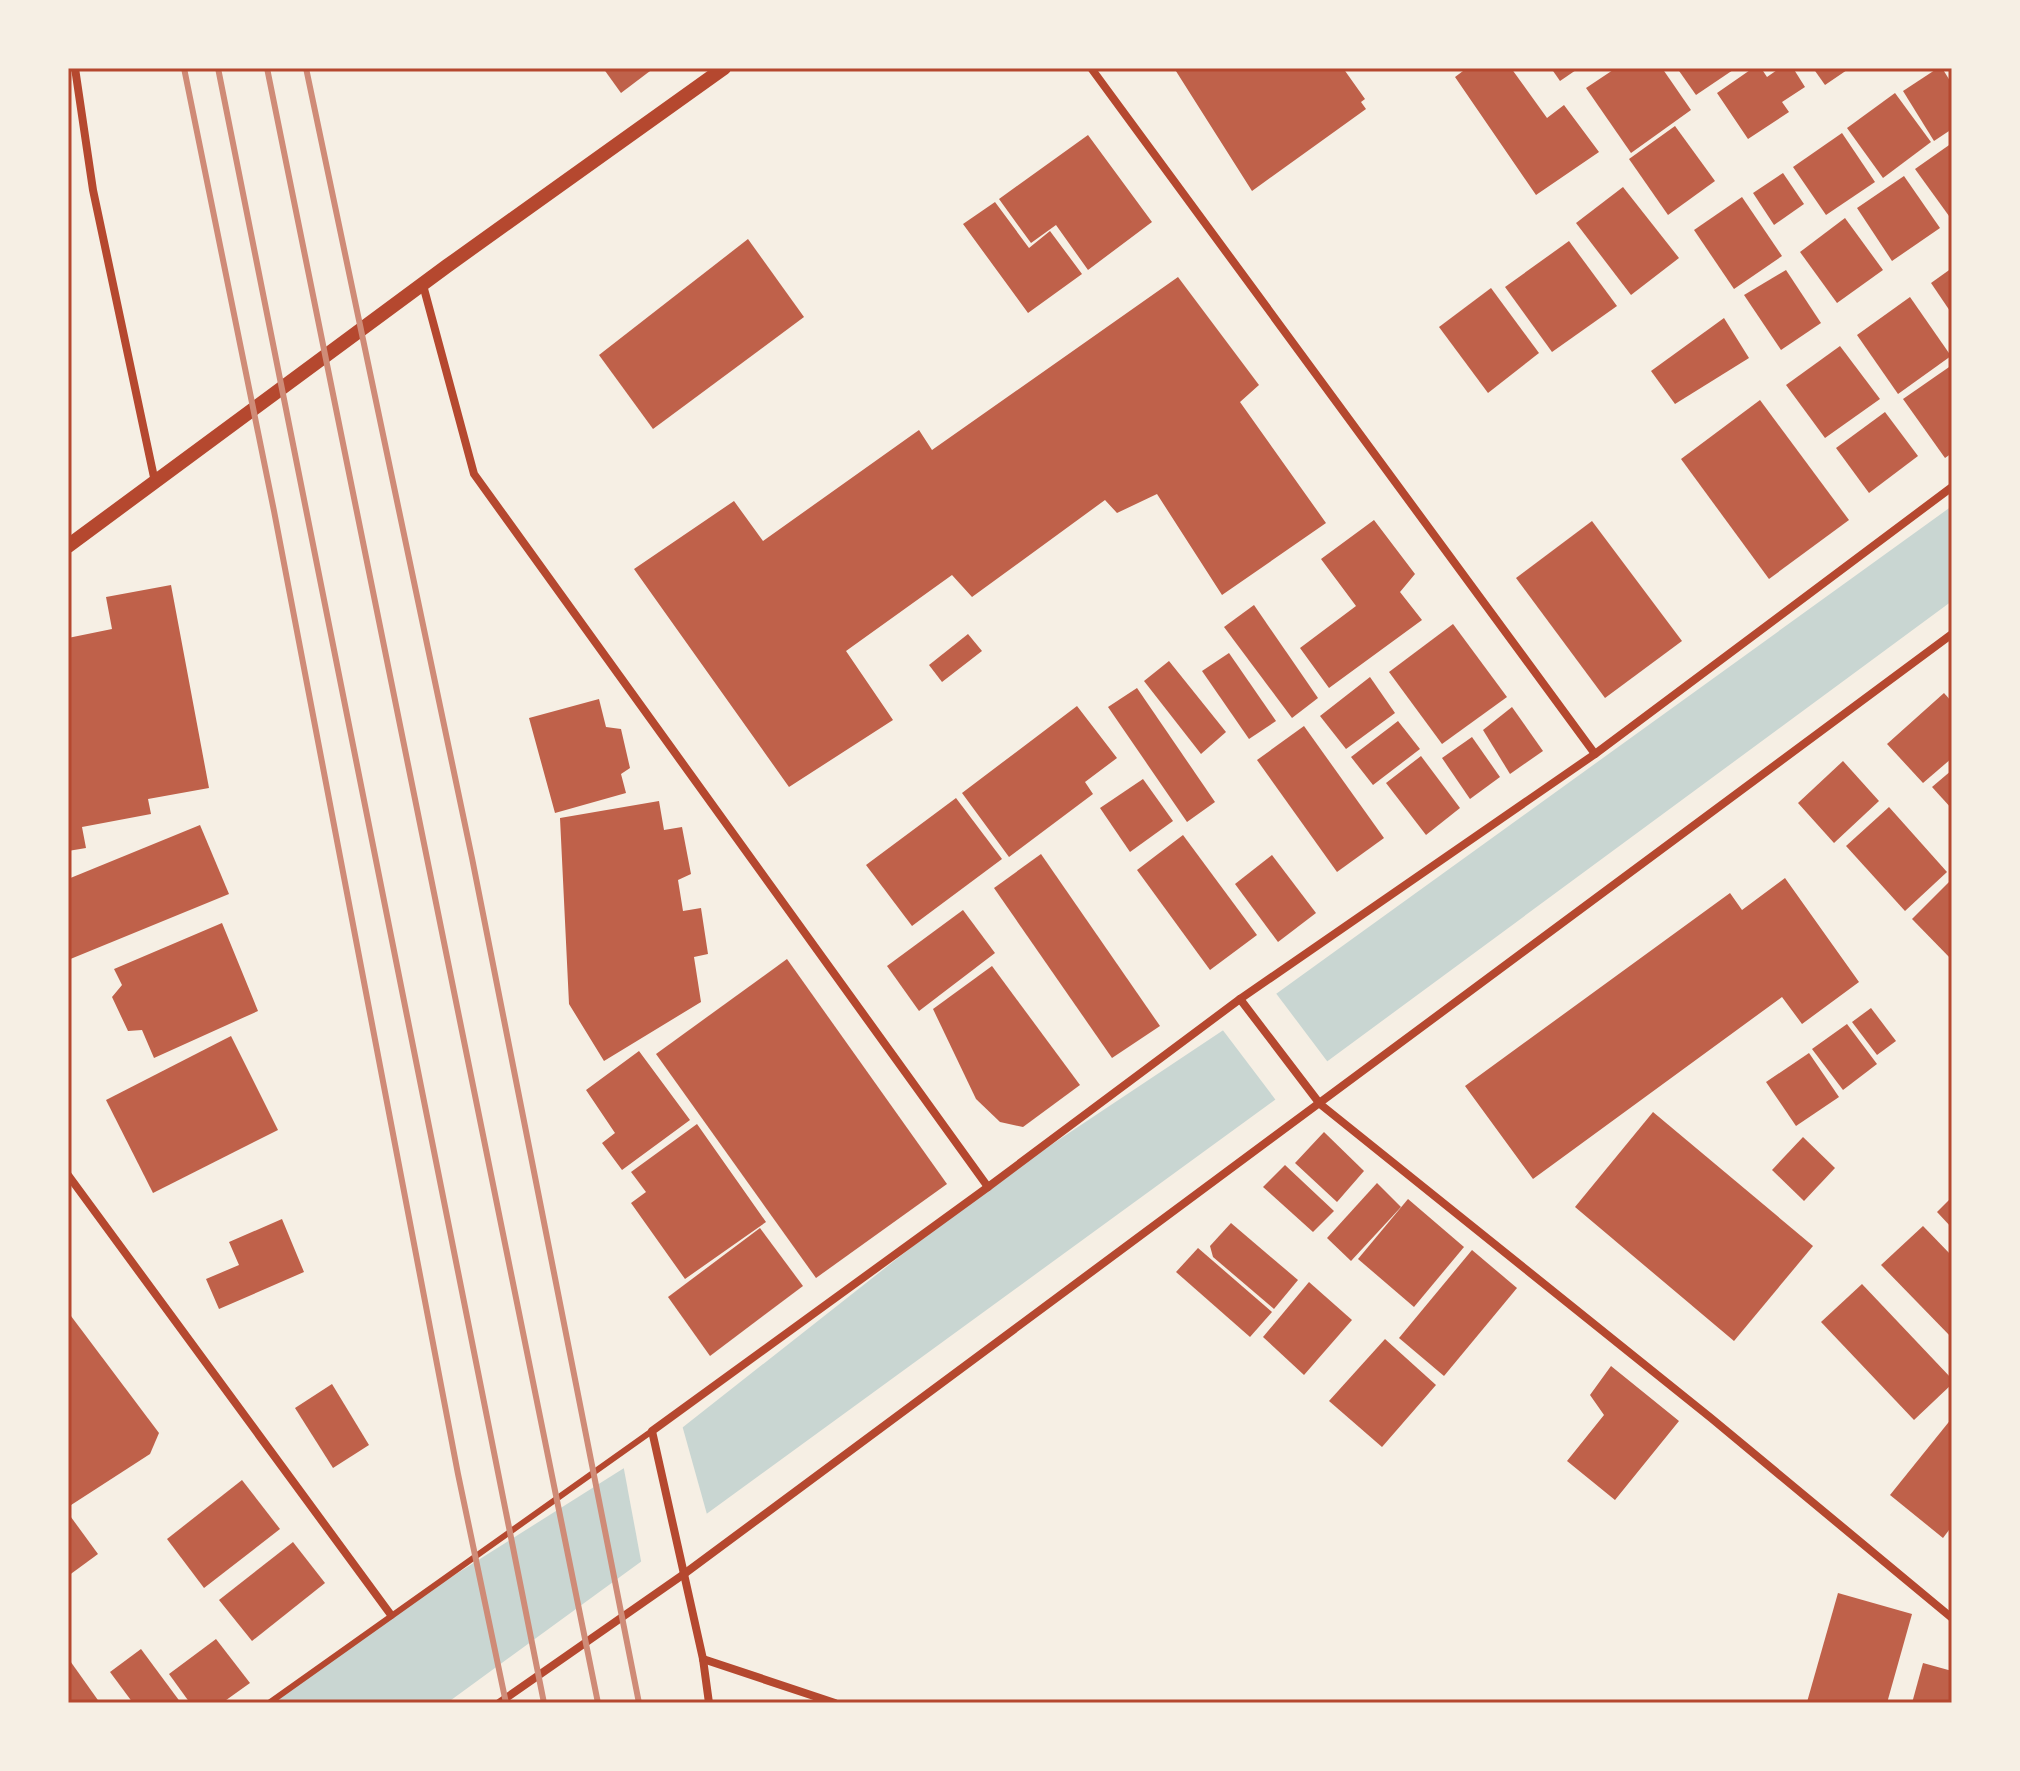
<svg xmlns="http://www.w3.org/2000/svg" width="2020" height="1771" viewBox="0 0 2020 1771" font-family="'Noto Sans',sans-serif">
	<style>
		.water { fill: #c9d6d2 }
		.pier { fill: #f6efe4 }
		.building { fill: #bf614a }
		.lines { fill: none; stroke-linecap: round; stroke-linejoin: round }
		.service { stroke: #b5482f; stroke-width: 6 }
		.minor { stroke: #b5482f; stroke-width: 8 }
		.tertiary { stroke: #b5482f; stroke-width: 14 }
		.rail { stroke: #cf8b77; stroke-width: 6 }
		.neatline { fill: none; stroke: #b5482f; stroke-width: 3 }
	</style>
	<rect width="100%" height="100%" fill="#f6efe4"/>
	<!-- water -->
	<path class="water" d="M1952 506V601L1287 1091 447 1703H269L391 1615 659 1446 988 1187 1258 1007Z"/>
	<!-- pier -->
	<g class="pier">
		<path d="M1275 992 1330 1065 1278 1103 1222 1029Z"/>
		<path d="M682 1425 708 1518 642 1566 623 1464Z"/>
	</g>
	<!-- building -->
	<g class="building">
		<path d="M603 68H654L621 93Z"/>
		<path d="M1174 68H1343L1365 99 1361 102 1366 109 1252 191Z"/>
		<path d="M1467 68H1511L1547 118 1564 105 1599 152 1536 195 1455 77Z"/>
		<path d="M1551 68H1579L1560 81Z"/>
		<path d="M1616 68H1662L1691 110 1631 153 1586 88Z"/>
		<path d="M1677 68H1736L1696 95Z"/>
		<path d="M1753 68H1761L1767 77 1780 68H1793L1805 87 1782 102 1789 112 1748 139 1717 93Z"/>
		<path d="M1813 68H1850L1825 85Z"/>
		<path d="M1938 68H1942L1952 84V129L1934 141 1903 91Z"/>
		<path d="M1895 93 1931 142 1883 178 1847 128Z"/>
		<path d="M1675 126 1715 181 1668 215 1629 159Z"/>
		<path d="M1842 133 1875 182 1826 215 1793 167Z"/>
		<path d="M1088 135 1152 222 1088 270 1056 225 1031 243 999 199Z"/>
		<path d="M1952 143V214L1949 216 1915 169Z"/>
		<path d="M1783 173 1804 204 1774 225 1753 193Z"/>
		<path d="M1904 176 1940 228 1892 261 1857 208Z"/>
		<path d="M1623 187 1679 258 1631 295 1576 223Z"/>
		<path d="M1742 197 1782 256 1734 289 1694 230Z"/>
		<path d="M995 202 1029 248 1050 231 1082 274 1028 313 963 224Z"/>
		<path d="M1845 218 1883 270 1837 303 1800 252Z"/>
		<path d="M748 239 804 317 653 429 599 355Z"/>
		<path d="M1569 241 1617 306 1552 352 1505 287Z"/>
		<path d="M1952 268V314L1931 283Z"/>
		<path d="M1786 270 1821 323 1781 350 1744 295Z"/>
		<path d="M1178 277 1259 385 1240 402 1326 523 1222 595 1157 494 1117 513 1105 500 972 597 952 575 846 651 893 720 789 787 634 569 734 501 763 541 919 430 932 450Z"/>
		<path d="M1491 288 1539 353 1488 393 1439 327Z"/>
		<path d="M1910 297 1951 356 1898 394 1857 335Z"/>
		<path d="M1724 318 1749 358 1675 404 1651 371Z"/>
		<path d="M1840 346 1880 399 1825 438 1786 385Z"/>
		<path d="M1952 365V453L1945 458 1903 399Z"/>
		<path d="M1760 400 1849 520 1769 579 1681 459Z"/>
		<path d="M1885 412 1918 456 1869 493 1836 448Z"/>
		<path d="M1374 520 1415 574 1400 592 1422 620 1329 688 1300 648 1356 606 1321 559Z"/>
		<path d="M1592 521 1682 641 1605 698 1516 578Z"/>
		<path d="M171 585 209 788 148 799 151 814 82 827 86 848 68 851V638L112 629 106 597Z"/>
		<path d="M1254 605 1318 698 1292 718 1224 627Z"/>
		<path d="M1453 624 1507 697 1442 744 1389 672Z"/>
		<path d="M968 634 982 651 942 682 929 665Z"/>
		<path d="M1229 653 1276 721 1249 739 1202 671Z"/>
		<path d="M1169 661 1226 732 1201 754 1144 681Z"/>
		<path d="M1370 677 1395 713 1346 749 1320 716Z"/>
		<path d="M1137 688 1215 802 1187 822 1108 707Z"/>
		<path d="M1944 693 1952 702V758L1923 783 1887 744Z"/>
		<path d="M599 699 606 727 621 729 630 768 621 774 626 793 555 813 529 718Z"/>
		<path d="M1077 706 1117 758 1085 782 1093 794 1009 857 962 793Z"/>
		<path d="M1512 707 1543 751 1510 774 1483 730Z"/>
		<path d="M1398 721 1420 749 1373 785 1351 757Z"/>
		<path d="M1304 726 1384 838 1337 872 1257 760Z"/>
		<path d="M1472 737 1500 777 1470 799 1442 758Z"/>
		<path d="M1421 756 1460 808 1426 835 1386 783Z"/>
		<path d="M1843 761 1879 801 1834 843 1798 803Z"/>
		<path d="M1952 770V809L1932 787Z"/>
		<path d="M1143 779 1173 821 1130 852 1100 808Z"/>
		<path d="M956 798 1002 859 912 926 866 865Z"/>
		<path d="M659 801 664 830 682 827 691 874 678 880 683 911 701 908 708 954 694 957 701 1002 604 1061 569 1004 560 818Z"/>
		<path d="M1889 807 1947 872 1905 911 1846 846Z"/>
		<path d="M200 825 229 894 68 960V879Z"/>
		<path d="M1183 835 1257 935 1210 970 1137 870Z"/>
		<path d="M1041 854 1160 1026 1112 1058 994 888Z"/>
		<path d="M1272 855 1316 913 1278 942 1235 884Z"/>
		<path d="M1785 878 1859 982 1802 1024 1782 997 1533 1179 1465 1086 1730 893 1742 910Z"/>
		<path d="M1952 879V960L1912 919Z"/>
		<path d="M963 910 995 953 919 1011 887 966Z"/>
		<path d="M222 923 258 1011 154 1058 142 1030 128 1031 112 997 122 985 114 969Z"/>
		<path d="M787 959 947 1184 816 1278 656 1054Z"/>
		<path d="M992 966 1080 1085 1023 1127 1000 1122 976 1099 933 1009Z"/>
		<path d="M1871 1008 1896 1041 1877 1055 1852 1022Z"/>
		<path d="M1847 1024 1877 1064 1843 1090 1812 1049Z"/>
		<path d="M231 1036 278 1130 153 1193 106 1100Z"/>
		<path d="M639 1051 690 1120 622 1170 602 1143 615 1133 586 1090Z"/>
		<path d="M1809 1053 1839 1097 1796 1126 1766 1082Z"/>
		<path d="M1653 1112 1813 1246 1734 1341 1575 1207Z"/>
		<path d="M697 1124 766 1222 685 1279 631 1203 646 1192 631 1172Z"/>
		<path d="M1324 1132 1364 1171 1337 1202 1295 1163Z"/>
		<path d="M1803 1137 1835 1168 1804 1201 1772 1170Z"/>
		<path d="M1285 1165 1334 1211 1313 1232 1263 1187Z"/>
		<path d="M1377 1183 1401 1207 1351 1261 1327 1238Z"/>
		<path d="M1952 1197V1228L1937 1212Z"/>
		<path d="M1408 1199 1464 1247 1414 1307 1358 1259Z"/>
		<path d="M282 1219 304 1272 219 1309 206 1279 239 1265 229 1242Z"/>
		<path d="M1231 1223 1298 1280 1274 1309 1213 1257 1210 1246Z"/>
		<path d="M1923 1226 1952 1256V1338L1881 1265Z"/>
		<path d="M760 1228 803 1286 710 1356 668 1297Z"/>
		<path d="M1198 1248 1272 1312 1250 1337 1176 1272Z"/>
		<path d="M1472 1250 1517 1288 1444 1376 1399 1338Z"/>
		<path d="M1309 1282 1352 1320 1304 1375 1263 1337Z"/>
		<path d="M1862 1284 1952 1379V1384L1914 1420 1821 1322Z"/>
		<path d="M68 1312 159 1433 150 1454 68 1507Z"/>
		<path d="M1385 1339 1436 1385 1382 1447 1329 1401Z"/>
		<path d="M1611 1366 1679 1421 1615 1500 1567 1461 1604 1415 1590 1395Z"/>
		<path d="M332 1384 369 1445 333 1468 295 1408Z"/>
		<path d="M1952 1418V1526L1943 1538 1890 1495Z"/>
		<path d="M242 1480 280 1529 204 1588 167 1539Z"/>
		<path d="M68 1513 98 1554 68 1576Z"/>
		<path d="M293 1542 325 1583 252 1641 219 1600Z"/>
		<path d="M1838 1593 1912 1614 1887 1703 1807 1702Z"/>
		<path d="M216 1639 250 1683 222 1703H190L169 1674Z"/>
		<path d="M141 1649 181 1703H133L110 1672Z"/>
		<path d="M68 1658 100 1703H68Z"/>
		<path d="M1923 1663 1952 1671V1703H1912Z"/>
	</g>
	<g class="lines">
		<!-- service -->
		<path class="service" d="M269 1703 652 1431"/>
		<!-- minor -->
		<g class="minor">
			<path d="M75 68 93 190 155 482"/>
			<path d="M1091 68 1595 754"/>
			<path d="M423 285 474 474 988 1187"/>
			<path d="M1240 999 1320 1104 1711 1418 1952 1618"/>
			<path d="M68 1175 391 1615"/>
			<path d="M703 1659 835 1703"/>
			<path d="M499 1703 684 1574 1952 634"/>
			<path d="M709 1703 703 1659 652 1431 988 1187 1240 999 1595 754 1952 487"/>
		</g>
		<!-- tertiary -->
		<path class="tertiary" d="M68 546 447 266 724 68"/>
		<!-- rail -->
		<g class="rail">
			<path d="M184 68 274 511 458 1474 506 1703"/>
			<path d="M218 68 544 1703"/>
			<path d="M267 68 598 1703"/>
			<path d="M306 68 472 858 639 1703"/>
		</g>
	</g>
	<!-- border -->
	<rect width="2020" height="1771" fill="none" stroke="#f6efe4" stroke-width="140"/>
	<rect x="70" y="70" width="1880" height="1631" class="neatline"/>
</svg>
